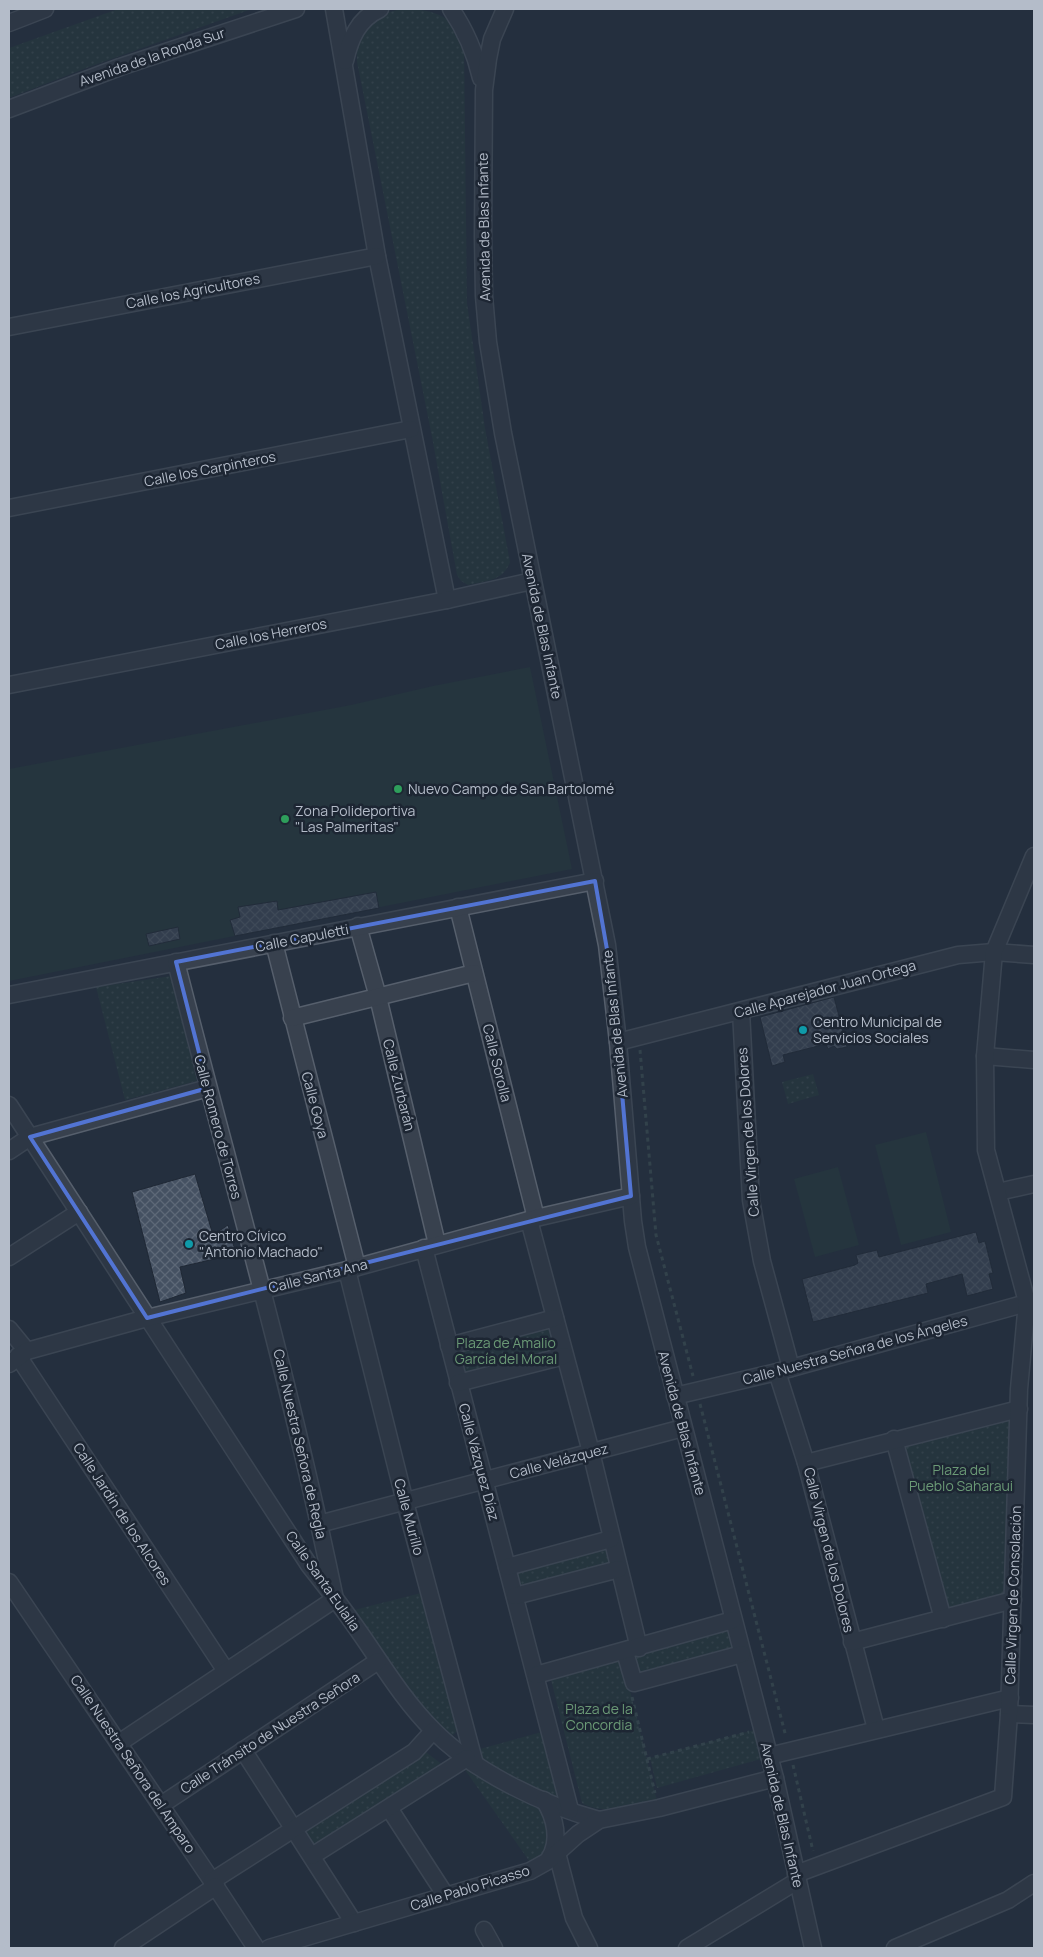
<svg xmlns="http://www.w3.org/2000/svg" width="1043" height="1957" viewBox="0 0 1043 1957" font-family="Manrope,sans-serif">
	<style>
		.park { fill: url(#park-dots) }
		.garden { fill: #263c3f }
		.building { fill: url(#building-cross-hatch); stroke: #1f2835 }
		.lines { fill: none; stroke-linecap: round; stroke-linejoin: round }
		.street-casing { stroke: #565f6c; stroke-width: 19 }
		.path { stroke: #44595c; stroke-width: 3; stroke-dasharray: 4 4; stroke-linecap: butt }
		.street { stroke: #38414e; stroke-width: 16 }
		.marked { fill: none; stroke: #5274d3; stroke-width: 4; stroke-linejoin: round }
		.leisure-dot { fill: #2e9e5b; stroke: #1d2633; stroke-width: 2 }
		.culture-dot { fill: #0f9aa8; stroke: #1d2633; stroke-width: 2 }
		.labels { text-anchor: middle; stroke-width: 5; stroke-linejoin: round; paint-order: stroke }
		.street-label { font-size: 14px; fill: #b4bcc9; stroke: #1d2633 }
		.poi-label { font-size: 14px; fill: #b4bcc9; stroke: #1d2633; text-anchor: start }
		.park-label { font-size: 14px; fill: #6b9a76; stroke: #1d2633 }
	</style>
	<defs>
		<pattern id="park-dots" width="8" height="8" patternUnits="userSpaceOnUse" patternTransform="scale(1.25)"><rect width="8" height="8" fill="#263c3f"/><path d="M2 2h.1M6 6h.1" fill="none" stroke="#435659" stroke-width="1.8" stroke-linecap="round"/></pattern>
		<pattern id="building-cross-hatch" width="8" height="8" patternUnits="userSpaceOnUse" patternTransform="scale(1.25)"><rect width="8" height="8" fill="#455162"/><path d="M0 0l8 8M0 8l8-8" fill="none" stroke="#5d6877"/></pattern>
	</defs>
	<rect width="100%" height="100%" fill="#242f3e"/>
	<!-- park -->
	<g class="park">
		<path d="M118 9H252L89 67 9 98V48Z"/>
		<path d="M401 9C429 9 451 13 464 40L467 303 485 428 510 562C504 581 485 581 468 585L461 581 457 575 432 437 357 62C356 43 361 28 378 17 384 13 394 11 401 9Z"/>
		<path d="M171 976 197 1081 125 1100 96 987Z"/>
		<path d="M813 1074 819 1095 788 1104 782 1082Z"/>
		<path d="M551 1324 558 1353 465 1377 458 1348Z"/>
		<path d="M1004 1416 1014 1423 1006 1594 947 1609 901 1449 906 1440Z"/>
		<path d="M609 1543 615 1566 517 1591 511 1569Z"/>
		<path d="M421 1593 458 1724V1730L453 1735C431 1729 371 1633 354 1610Z"/>
		<path d="M729 1626 735 1651 636 1679 629 1654Z"/>
		<path d="M622 1657 657 1801C635 1806 603 1816 582 1803L550 1676Z"/>
		<path d="M754 1730 761 1759 657 1788 650 1758Z"/>
		<path d="M545 1731 560 1794 558 1797 552 1796C529 1784 492 1771 476 1750Z"/>
		<path d="M422 1749 447 1768 314 1853 298 1830Z"/>
		<path d="M466 1764 541 1808 551 1827 548 1854 532 1865 463 1767Z"/>
	</g>
	<!-- garden -->
	<g class="garden">
		<path d="M530 667 572 869 9 981V769L351 705 433 686Z"/>
		<path d="M926 1132 951 1232 901 1245 875 1145Z"/>
		<path d="M838 1167 859 1245 815 1257 794 1179Z"/>
	</g>
	<!-- building -->
	<g class="building">
		<path d="M376 892 379 908 235 936 230 920 240 917 238 907 277 901 278 910Z"/>
		<path d="M178 927 180 939 149 946 146 934Z"/>
		<path d="M834 997 847 1047 837 1049 834 1046 828 1049 826 1044 783 1055 785 1062 772 1066 760 1017Z"/>
		<path d="M195 1174 213 1235 228 1225 236 1254 180 1267 186 1293 160 1302 132 1192Z"/>
		<path d="M976 1232 979 1243 985 1241 993 1273 989 1274 993 1289 967 1296 962 1274 926 1284 928 1293 813 1322 802 1279 855 1265 858 1263 856 1255 877 1250 879 1257Z"/>
	</g>
	<g class="lines">
		<defs>
			<g id="street">
				<path d="M334 9 377 256 447 600"/>
				<path d="M451 9C466 31 475 52 481 78"/>
				<path d="M505 9 492 39 488 59 484 90 483 236 484 296 488 342 503 433 607 945 618 1042 633 1221 637 1247 775 1778 813 1948"/>
				<path d="M9 23 45 9"/>
				<path d="M345 61C350 39 358 19 380 9"/>
				<path d="M9 109 120 67 296 9"/>
				<path d="M9 327 377 256"/>
				<path d="M9 508 411 429"/>
				<path d="M9 685 447 600 532 581"/>
				<path d="M458 907 536 1218"/>
				<path d="M358 926 378 997 437 1244"/>
				<path d="M274 943 357 1267"/>
				<path d="M9 995 595 881"/>
				<path d="M741 1011 751 1200 762 1261 791 1368"/>
				<path d="M292 1018 474 973"/>
				<path d="M618 1042 958 955 994 952 1034 955"/>
				<path d="M985 1056 1034 1060"/>
				<path d="M9 1105 309 1565C324 1584 339 1603 353 1623 379 1659 401 1698 433 1730 474 1772 543 1805 599 1820"/>
				<path d="M9 1151 30 1137 208 1088"/>
				<path d="M998 1192 1034 1184"/>
				<path d="M529 1220 591 1452 639 1648"/>
				<path d="M424 1248 570 1810"/>
				<path d="M9 1257 79 1212"/>
				<path d="M347 1270 405 1502 475 1764"/>
				<path d="M9 1329 27 1351"/>
				<path d="M449 1346 555 1318"/>
				<path d="M18 1356 226 1671"/>
				<path d="M9 1364 27 1351 147 1318 347 1270 536 1218 631 1196"/>
				<path d="M777 1372 806 1463 876 1729"/>
				<path d="M458 1383 564 1356"/>
				<path d="M675 1396 777 1372 1034 1301"/>
				<path d="M894 1439 943 1619"/>
				<path d="M806 1463 1019 1409"/>
				<path d="M319 1524 683 1428"/>
				<path d="M507 1567 611 1539"/>
				<path d="M9 1582 212 1881 256 1948"/>
				<path d="M515 1596 619 1569"/>
				<path d="M852 1642 1013 1600"/>
				<path d="M625 1652 634 1683 742 1654"/>
				<path d="M536 1675 733 1620"/>
				<path d="M1009 1714 1034 1715"/>
				<path d="M119 1743 335 1599C291 1384 230 1174 176 962"/>
				<path d="M243 1750 354 1923"/>
				<path d="M769 1756 1010 1698"/>
				<path d="M544 1800C555 1817 561 1841 549 1859"/>
				<path d="M161 1805 378 1661"/>
				<path d="M389 1808 446 1896"/>
				<path d="M557 1853 574 1918 589 1948"/>
				<path d="M312 1856 467 1758"/>
				<path d="M796 1874 1003 1797 1009 1714 1019 1389 1027 1302 986 1150 985 1056 994 952 1034 856"/>
				<path d="M212 1881 414 1752 433 1731"/>
				<path d="M484 1930 494 1948"/>
				<path d="M123 1948 216 1886"/>
				<path d="M269 1948 530 1871 548 1861 578 1834 599 1820 659 1808 775 1778"/>
				<path d="M687 1948 797 1881"/>
				<path d="M895 1948 1008 1900 1034 1883"/>
			</g>
		</defs>
		<!-- street casing -->
		<use href="#street" class="street-casing"/>
		<!-- path -->
		<g class="path">
			<path d="M640 1050 656 1235 693 1376"/>
			<path d="M700 1404 786 1737"/>
			<path d="M632 1697 655 1793"/>
			<path d="M647 1759 749 1732"/>
			<path d="M793 1765 813 1851"/>
		</g>
		<!-- street -->
		<use href="#street" class="street"/>
	</g>
	<!-- marked area -->
	<path d="M0 0H1043V1957H0ZM595 881 612 978 631 1196 147 1318 30 1137 208 1088 176 962Z" fill="#242f3e" fill-opacity=".55" fill-rule="evenodd"/>
	<path class="marked" d="M595 881 612 978 631 1196 147 1318 30 1137 208 1088 176 962Z"/>
	<!-- markers -->
	<g class="leisure-dot">
		<circle cx="398" cy="789" r="5"/>
		<circle cx="285" cy="819" r="5"/>
	</g>
	<g class="culture-dot">
		<circle cx="803" cy="1030" r="5"/>
		<circle cx="189" cy="1244" r="5"/>
	</g>
	<g class="labels">
		<!-- street labels -->
		<g class="street-label">
			<text transform="translate(152 57) rotate(-19)" y="5">Avenida de la Ronda Sur</text>
			<text transform="translate(484 227) rotate(-91)" y="5">Avenida de Blas Infante</text>
			<text transform="translate(193 291) rotate(-11)" y="5">Calle los Agricultores</text>
			<text transform="translate(210 469) rotate(-11)" y="5">Calle los Carpinteros</text>
			<text transform="translate(542 626) rotate(78)" y="5">Avenida de Blas Infante</text>
			<text transform="translate(271 634) rotate(-11)" y="5">Calle los Herreros</text>
			<text transform="translate(302 938) rotate(-11)" y="5">Calle Capuletti</text>
			<text transform="translate(825 989) rotate(-15)" y="5">Calle Aparejador Juan Ortega</text>
			<text transform="translate(615 1024) rotate(-96)" y="5">Avenida de Blas Infante</text>
			<text transform="translate(497 1063) rotate(76)" y="5">Calle Sorolla</text>
			<text transform="translate(399 1085) rotate(76)" y="5">Calle Zurbarán</text>
			<text transform="translate(315 1105) rotate(75)" y="5">Calle Goya</text>
			<text transform="translate(218 1127) rotate(75)" y="5">Calle Romero de Torres</text>
			<text transform="translate(748 1132) rotate(-94)" y="5">Calle Virgen de los Dolores</text>
			<text transform="translate(318 1276) rotate(-14)" y="5">Calle Santa Ana</text>
			<text transform="translate(855 1350) rotate(-15)" y="5">Calle Nuestra Señora de los Ángeles</text>
			<text transform="translate(682 1423) rotate(75)" y="5">Avenida de Blas Infante</text>
			<text transform="translate(300 1444) rotate(77)" y="5">Calle Nuestra Señora de Regla</text>
			<text transform="translate(559 1461) rotate(-15)" y="5">Calle Velázquez</text>
			<text transform="translate(479 1462) rotate(75)" y="5">Calle Vázquez Díaz</text>
			<text transform="translate(122 1514) rotate(57)" y="5">Calle Jardín de los Alcores</text>
			<text transform="translate(409 1517) rotate(75)" y="5">Calle Murillo</text>
			<text transform="translate(829 1550) rotate(76)" y="5">Calle Virgen de los Dolores</text>
			<text transform="translate(323 1581) rotate(55)" y="5">Calle Santa Eulalia</text>
			<text transform="translate(1013 1595) rotate(-88)" y="5">Calle Virgen de Consolación</text>
			<text transform="translate(270 1733) rotate(-33)" y="5">Calle Tránsito de Nuestra Señora</text>
			<text transform="translate(133 1764) rotate(56)" y="5">Calle Nuestra Señora del Amparo</text>
			<text transform="translate(782 1815) rotate(77)" y="5">Avenida de Blas Infante</text>
			<text transform="translate(470 1888) rotate(-17)" y="5">Calle Pablo Picasso</text>
		</g>
		<!-- poi labels -->
		<g class="poi-label">
			<text x="408" y="794">Nuevo Campo de San Bartolomé</text>
			<text x="295" y="816">Zona Polideportiva<tspan x="295" dy="16">"Las Palmeritas"</tspan></text>
			<text x="813" y="1027">Centro Municipal de<tspan x="813" dy="16">Servicios Sociales</tspan></text>
			<text x="199" y="1241">Centro Cívico<tspan x="199" dy="16">"Antonio Machado"</tspan></text>
		</g>
		<!-- park labels -->
		<g class="park-label">
			<text x="506" y="1348">Plaza de Amalio<tspan x="506" dy="16">García del Moral</tspan></text>
			<text x="961" y="1475">Plaza del<tspan x="961" dy="16">Pueblo Saharaui</tspan></text>
			<text x="599" y="1714">Plaza de la<tspan x="599" dy="16">Concordia</tspan></text>
		</g>
	</g>
	<!-- border -->
	<rect width="1043" height="1957" fill="none" stroke="#b4bcc9" stroke-width="20"/>
</svg>
